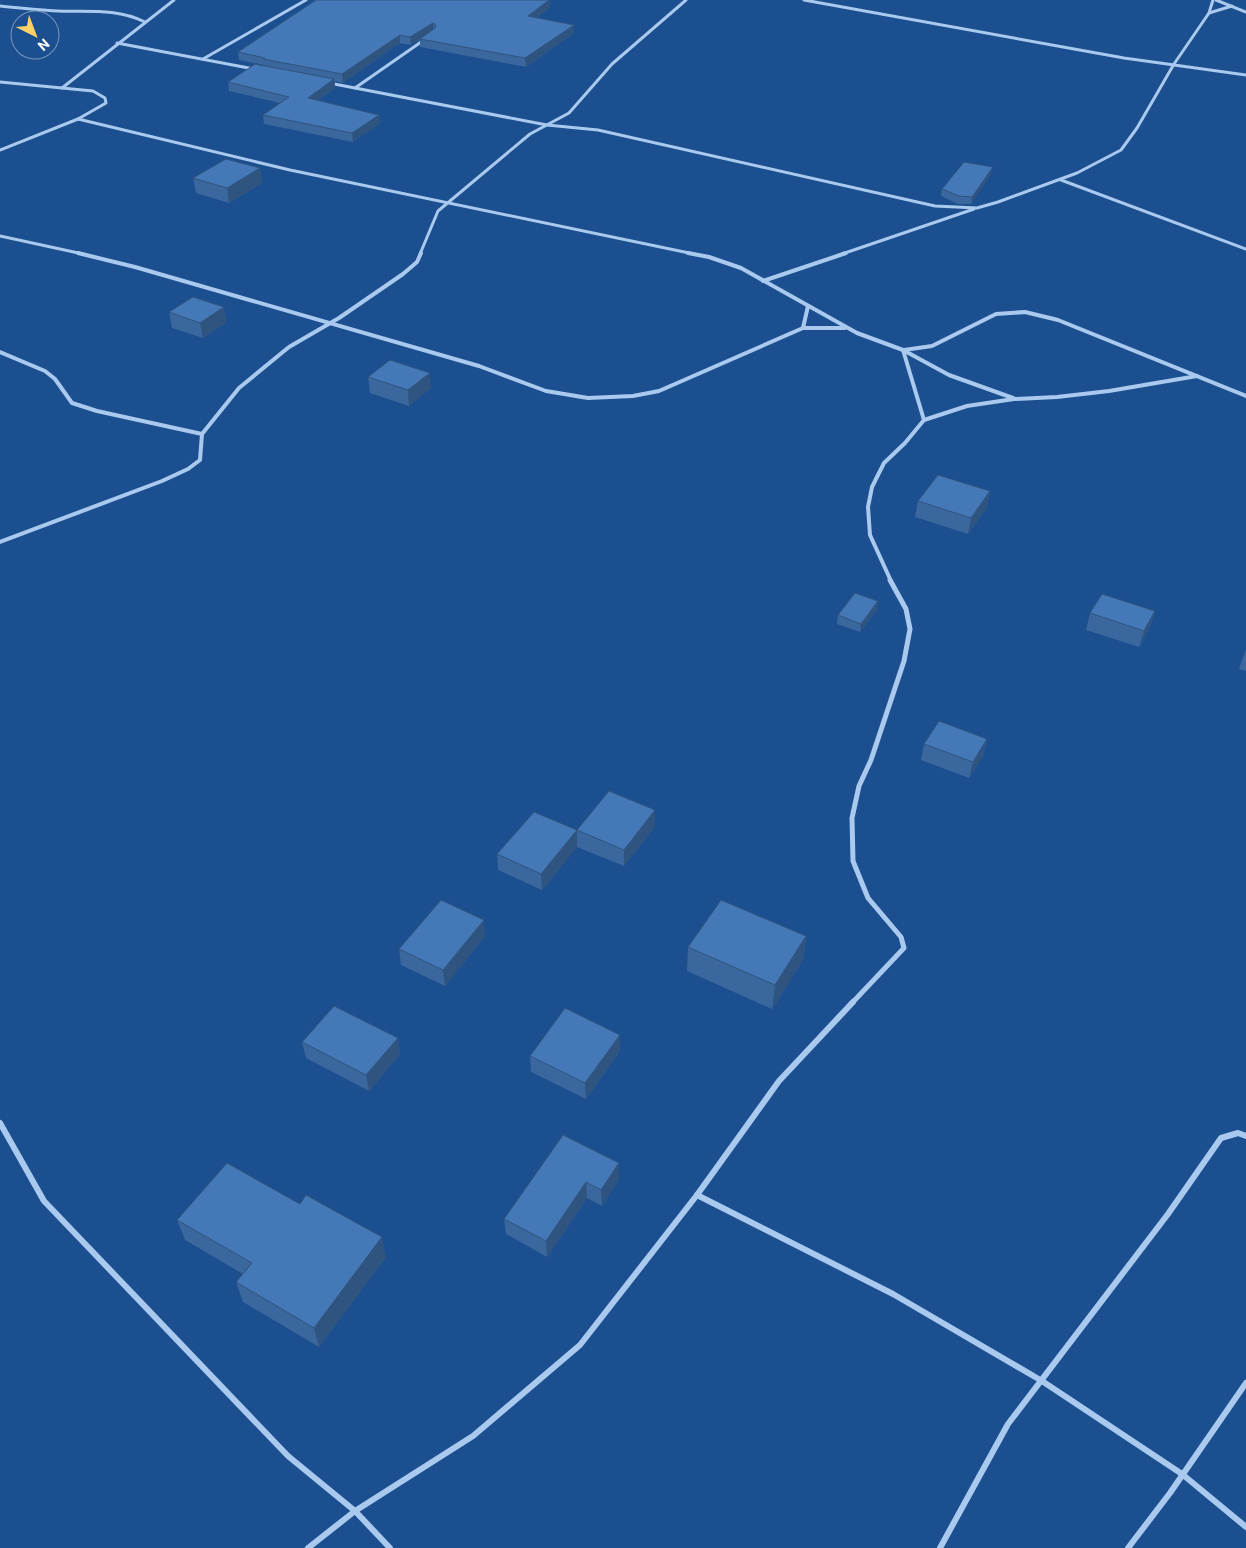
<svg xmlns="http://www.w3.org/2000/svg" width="1246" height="1548" viewBox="0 0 1246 1548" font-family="Roboto,sans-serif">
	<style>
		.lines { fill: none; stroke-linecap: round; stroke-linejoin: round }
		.minor-far3 { stroke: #a9c9ee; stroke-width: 3 }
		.minor-far2 { stroke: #a9c9ee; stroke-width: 4 }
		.minor-far1 { stroke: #a9c9ee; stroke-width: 5 }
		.minor { stroke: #a9c9ee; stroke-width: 6 }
		.wall { fill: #3a679d }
		.shaded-wall { fill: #305480 }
		.building { fill: #4478b7; stroke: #305480 }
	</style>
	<rect width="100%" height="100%" fill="#1b4f8f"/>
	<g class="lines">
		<!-- minor-far3 -->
		<g class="minor-far3">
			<path d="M804 0 1124 58 1246 75"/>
			<path d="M1216 0 1246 12"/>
			<path d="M0 6C19 8 39 10 58 11 88 12 117 8 145 22"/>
			<path d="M1209 13 1232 6"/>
			<path d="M117 43 254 69"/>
			<path d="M203 59 306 0"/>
			<path d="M0 82 93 91 105 98 106 103 78 119 0 150"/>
			<path d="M329 83 547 125 598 130 935 206 977 208 998 202 1077 173 1121 150 1137 128 1174 64 1209 13 1213 0"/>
			<path d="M62 88 174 0"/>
			<path d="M355 88 424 40"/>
			<path d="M78 119 290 170 694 254"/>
			<path d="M1061 180 1246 249"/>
			<path d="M0 236 83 254"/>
			<path d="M420 254 438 211 530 134 569 113 612 64 686 0"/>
			<path d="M842 254 974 209"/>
		</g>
		<!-- minor-far2 -->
		<g class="minor-far2">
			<path d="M78 253 135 267 479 366 546 391 588 398 633 396 659 391 803 328H845"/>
			<path d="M688 253 709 257 741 268 857 333 903 350 949 375 1013 398"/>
			<path d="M763 281 846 253"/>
			<path d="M803 328 808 306"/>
			<path d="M903 350 924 420"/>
			<path d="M904 350 932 346 996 314 1025 312 1058 320 1246 396"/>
			<path d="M0 352 45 371 55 379 72 403 97 411 202 434"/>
			<path d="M0 542 162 481 188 469 200 460 202 434 239 388 289 347 339 318 403 274 417 262 421 253"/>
			<path d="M891 581 870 535 868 507 872 487 884 463 905 443 924 420 967 406 1014 399 1057 397 1109 391 1197 376"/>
		</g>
		<!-- minor-far1 -->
		<path class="minor-far1" d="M852 1003 904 948 901 937 868 898 853 861 852 818 859 786 871 760 904 661 910 629 906 609 890 580"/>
		<!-- minor -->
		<g class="minor">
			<path d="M0 1123 44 1201 288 1456 355 1511 390 1548"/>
			<path d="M697 1195 893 1294 1042 1381 1182 1474 1246 1527"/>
			<path d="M308 1548 355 1511 473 1436 580 1345 697 1195 779 1081 853 1002"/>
			<path d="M940 1548 1008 1424 1168 1214 1221 1138 1238 1133 1246 1136"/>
			<path d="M1128 1548 1170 1493 1246 1383"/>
		</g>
	</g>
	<!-- wall -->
	<g class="wall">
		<path d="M316 0 550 7 537 18 574 25V33L526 67 420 47V40L411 45 400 43 343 83 335 81V88L318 100 379 115 380 123 353 142 264 124 263 115 280 103 229 91 228 82 264 66V65L239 60 238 52Z"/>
		<path d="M260 168 262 183 229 203 196 193 193 178Z"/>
		<path d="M991 174 971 204H958L941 196 942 189Z"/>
		<path d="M169 312 227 322 203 338 172 328Z"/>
		<path d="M368 377 431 388 409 406 370 393Z"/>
		<path d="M990 491 987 507 968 534 915 517 918 501Z"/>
		<path d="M877 609 860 632 837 624 838 615Z"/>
		<path d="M1155 611 1150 627 1139 647 1086 630 1090 613Z"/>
		<path d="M1246 649V671L1239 669Z"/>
		<path d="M987 739 983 756 969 778 921 760 924 744Z"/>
		<path d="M655 810V826L624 866 577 847 542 890 498 870 497 854 577 830Z"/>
		<path d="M485 936 445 986 401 965 399 949Z"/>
		<path d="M806 936 803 960 772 1009 687 971 688 947Z"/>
		<path d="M398 1038 400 1054 369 1091 306 1058 302 1042Z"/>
		<path d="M620 1051 586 1099 531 1072 530 1056Z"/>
		<path d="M619 1163V1179L602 1206 587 1198 547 1257 506 1234 504 1219Z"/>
		<path d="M177 1220 386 1257 319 1347 243 1302 236 1282 243 1274 185 1240Z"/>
	</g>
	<!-- shaded-wall -->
	<g class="shaded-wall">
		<path d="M549 0H550V7L529 24 528 16Z"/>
		<path d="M433 23 434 31 411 45 410 37Z"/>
		<path d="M574 25V33L526 67 525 58Z"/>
		<path d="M400 35V43L343 83 342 74Z"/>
		<path d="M334 79 335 88 309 107 308 98Z"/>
		<path d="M379 115 380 123 353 142 352 133Z"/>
		<path d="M993 167 991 174 971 204 972 197Z"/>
		<path d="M260 168 262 183 229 203 227 188Z"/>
		<path d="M224 307 227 322 203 338 200 323Z"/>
		<path d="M430 373 431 388 409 406 408 390Z"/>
		<path d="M990 491 987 507 968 534 971 518Z"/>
		<path d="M878 601 877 609 860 632 861 624Z"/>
		<path d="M1155 611 1150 627 1139 647 1144 631Z"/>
		<path d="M987 739 983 756 969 778 973 762Z"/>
		<path d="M655 810V826L624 866V850Z"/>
		<path d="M577 830V847L542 890 541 874Z"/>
		<path d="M484 920 485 936 445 986 443 970Z"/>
		<path d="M806 936 803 960 772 1009 775 985Z"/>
		<path d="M620 1035V1051L586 1099 585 1083Z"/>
		<path d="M398 1038 400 1054 369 1091 366 1075Z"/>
		<path d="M619 1163V1179L602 1206 601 1190Z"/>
		<path d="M586 1182 587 1198 547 1257 546 1241Z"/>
		<path d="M382 1237 386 1257 319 1347 314 1328Z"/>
	</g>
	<!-- building -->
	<g class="building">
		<path d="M316 0H549L528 16 574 25 525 58 420 39 435 28 436 25 433 23 410 37 400 35 342 74 263 59 265 58 238 52Z"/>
		<path d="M255 64 334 79 308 98 379 115 352 133 263 115 289 97 228 82Z"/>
		<path d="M226 159 260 168 227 188 193 178Z"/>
		<path d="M964 162 993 167 972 197 959 196 942 189Z"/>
		<path d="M193 297 224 307 200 323 169 312Z"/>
		<path d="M390 360 430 373 408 390 368 377Z"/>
		<path d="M938 475 990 491 971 518 918 501Z"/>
		<path d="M855 593 878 601 861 624 838 615Z"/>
		<path d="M1102 594 1155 611 1144 631 1090 613Z"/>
		<path d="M939 721 987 739 973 762 924 744Z"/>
		<path d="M609 791 655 810 624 850 577 830Z"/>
		<path d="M534 812 577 830 541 874 497 854Z"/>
		<path d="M441 900 484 920 443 970 399 949Z"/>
		<path d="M721 900 806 936 775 985 688 947Z"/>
		<path d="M334 1006 398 1038 366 1075 302 1042Z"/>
		<path d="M565 1008 620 1035 585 1083 530 1056Z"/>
		<path d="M563 1135 619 1163 601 1190 586 1182 546 1241 504 1219Z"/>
		<path d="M227 1163 300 1204 306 1195 382 1237 314 1328 236 1282 252 1263 177 1220Z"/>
	</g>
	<!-- north arrow -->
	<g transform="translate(35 35) rotate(138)"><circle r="24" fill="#1b4f8f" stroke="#7695bc"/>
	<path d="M0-4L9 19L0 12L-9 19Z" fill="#ffd166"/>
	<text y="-8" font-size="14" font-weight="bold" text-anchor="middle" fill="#ffffff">N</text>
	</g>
</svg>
